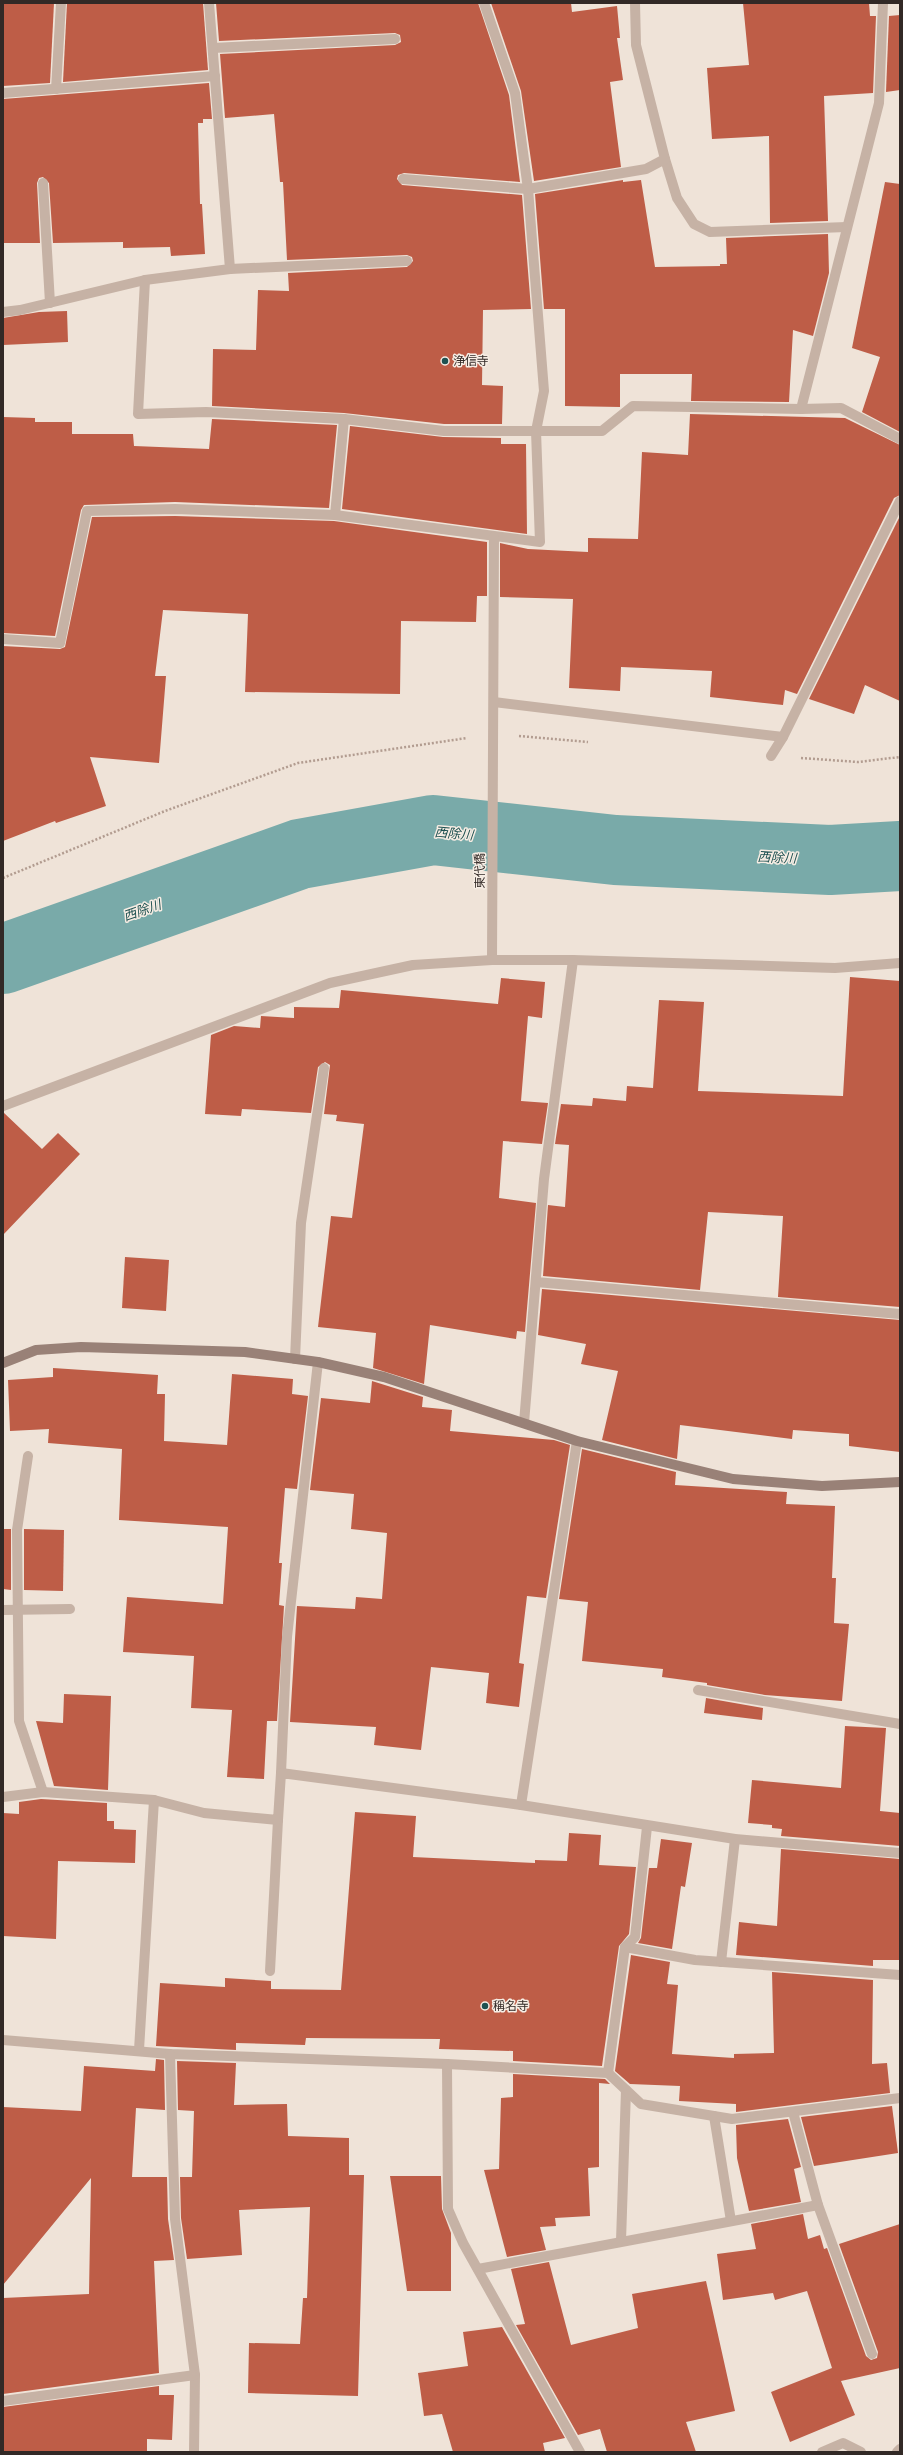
<svg xmlns="http://www.w3.org/2000/svg" width="903" height="2455" viewBox="0 0 903 2455" font-family="'Fira Sans Condensed','Noto Sans JP',sans-serif">
	<style>
		.lines { fill: none; stroke-linecap: round; stroke-linejoin: round }
		.river { stroke: #79aaa9; stroke-width: 70 }
		.building { fill: #be5d47 }
		.path { stroke: #b29c90; stroke-width: 2.5; stroke-dasharray: 2 2; stroke-linecap: butt }
		.lane { stroke: #c6b2a5; stroke-width: 10 }
		.street { stroke: #c6b2a5; stroke-width: 10 }
		.secondary { stroke: #998177; stroke-width: 10 }
		.poi-dot { fill: #1e5151; stroke: #f7ede4; stroke-width: 1.5 }
		.labels { text-anchor: middle; stroke-width: 3; stroke-linejoin: round; paint-order: stroke }
		.poi-label { font-size: 12px; fill: #322926; stroke: #f7ede4; text-anchor: start }
		.street-label { font-size: 12px; fill: #322926; stroke: #f7ede4 }
		.water-label { font-size: 13px; font-style: italic; fill: #1e5151; stroke: #f7ede4 }
	</style>
	<rect width="100%" height="100%" fill="#efe3d8"/>
	<g class="lines">
		<!-- river -->
		<path class="river" d="M3 959 300 854 433 830 615 850 830 860 900 856"/>
	</g>
	<!-- building -->
	<g class="building">
		<path d="M3 3H54L50 83 3 86Z"/>
		<path d="M67 3H203L208 70 63 82Z"/>
		<path d="M216 3H478L509 95 520 182 404 173 398 175 397 179 402 185 522 195 531 309 483 310 482 385 503 386 502 424H444L344 413 212 406 213 349 256 350 258 290 289 291 288 273 407 267 413 261 412 257 407 255 287 260 283 182H280L274 114 225 118 220 54 395 45 401 42 400 35 395 33 219 41Z"/>
		<path d="M491 3H571L572 12 617 6 620 38H617L623 80 610 82 621 167 534 181 521 91Z"/>
		<path d="M743 3H869L870 16H876L873 93 824 96 828 221 770 223 769 136 712 139 707 68 749 65Z"/>
		<path d="M900 15V90L886 92 889 16Z"/>
		<path d="M209 83 212 119H203V123H198L200 204H202L205 254 171 256 170 247 123 248V242L53 243 49 183 43 177 39 178 37 183 40 243H3V99Z"/>
		<path d="M623 180V182L641 180 655 267 720 266V264H727L726 238 828 234 829 273 813 336 793 330 789 402 691 401 692 374H620V407L565 406V309H544L535 194Z"/>
		<path d="M885 182 900 184V432L862 412 880 357 852 348Z"/>
		<path d="M67 311 68 342 3 345V318L39 312Z"/>
		<path d="M690 414 845 418 900 445V495L894 498 797 694 785 690 783 705 710 697 712 671 621 667 620 691 569 688 573 599 500 597V543L528 549 588 552V538L638 539 642 452 688 455Z"/>
		<path d="M3 417 35 418V422H72V434H133L134 446 209 449 212 419 337 425 329 508 175 502 84 505 81 510 55 636 3 633Z"/>
		<path d="M350 426 443 437 501 438V444H526L527 534 342 509Z"/>
		<path d="M175 516 334 521 487 542V596H477L476 622 401 621 400 694 245 692 248 614 163 610 155 676H166L159 763 90 757 106 806 56 823 55 821 3 841V646L60 649 65 647 92 517Z"/>
		<path d="M900 516V701L865 685 854 714 809 699Z"/>
		<path d="M850 977 900 981V1307L778 1297 783 1216 708 1212 700 1290 543 1276 548 1205 565 1207 569 1145 555 1144 561 1104 592 1106 593 1098 626 1101 627 1086 653 1088 659 1000 704 1002 698 1091 843 1096Z"/>
		<path d="M501 978 545 982 542 1018 528 1016 521 1101 548 1103 542 1144 503 1141 499 1198 536 1203 525 1332 517 1331 516 1339 430 1325 424 1384 373 1368 376 1333 318 1327 331 1216 352 1218 364 1124 336 1121 337 1115 324 1114 330 1065 325 1062 318 1067 311 1113 242 1109 241 1116 205 1114 211 1035 234 1026 260 1028 261 1016 294 1018V1007L339 1008 341 990 498 1004Z"/>
		<path d="M3 1112 42 1149 58 1133 80 1154 3 1235Z"/>
		<path d="M125 1257 169 1260 166 1311 122 1308Z"/>
		<path d="M542 1289 900 1320V1452L849 1446V1434L793 1430 792 1439 680 1425 677 1459 602 1440 618 1371 581 1364 586 1344 538 1335Z"/>
		<path d="M53 1368 158 1375 157 1394H165L164 1441 227 1445 232 1374 293 1379 292 1394 308 1396 297 1489 285 1488 279 1563H282L279 1605 284 1606 277 1721H267L264 1779 227 1777 232 1710 191 1708 194 1656 123 1652 127 1597 223 1604 228 1527 119 1520 122 1449 48 1443 49 1429 10 1431 8 1380 53 1377Z"/>
		<path d="M372 1381 423 1397 422 1407 452 1410 450 1431 554 1440 570 1445 546 1598 527 1596 519 1663 524 1664 519 1707 486 1703 489 1673 431 1667 421 1750 374 1745 376 1727 290 1722 297 1606 355 1609 356 1597 382 1599 387 1533 351 1529 354 1494 310 1490 321 1398 370 1403Z"/>
		<path d="M582 1449 676 1472 675 1485 787 1492 786 1504 835 1506 832 1578H836L834 1623 849 1624 842 1701 765 1695 707 1685V1683L662 1677 663 1669 582 1661 588 1602 559 1599Z"/>
		<path d="M3 1529H11V1590L3 1589Z"/>
		<path d="M24 1529 64 1530 63 1591 24 1590Z"/>
		<path d="M64 1694 111 1696 108 1790 54 1786 36 1721 63 1723Z"/>
		<path d="M706 1698 763 1708 762 1720 704 1713Z"/>
		<path d="M845 1726 886 1728 880 1811 900 1813V1846L781 1836 782 1829 772 1828V1825L748 1823 752 1780 841 1788Z"/>
		<path d="M41 1799 107 1803V1821H114V1829L136 1830 135 1863 58 1861 56 1939 3 1936V1813L19 1814V1802Z"/>
		<path d="M355 1812 416 1816 413 1857 535 1863V1860L567 1861 569 1833 601 1835 599 1865 636 1867 629 1934 619 1946 602 2066 513 2061V2051L439 2049 440 2039 306 2038 305 2045 236 2043V2050L156 2046 160 1983 225 1987V1978L271 1981V1989L341 1990Z"/>
		<path d="M661 1839 692 1843 685 1887 681 1886 672 1949 638 1943 641 1938 649 1868H657Z"/>
		<path d="M781 1849 900 1859V1960H873V1966L736 1955 739 1922 777 1926Z"/>
		<path d="M631 1955 670 1962 667 1984 678 1985 672 2054 734 2058V2054L774 2053 772 1972 873 1980 872 2064 887 2063 890 2093 736 2112V2104L679 2101 680 2086 630 2084 615 2071Z"/>
		<path d="M156 2059 164 2060 165 2110 136 2108 132 2177H167L168 2219 174 2260 154 2261 159 2373 3 2394V2298L89 2294 91 2178 3 2285V2107L81 2111 84 2066 155 2071Z"/>
		<path d="M177 2061 236 2063 234 2105 287 2104 288 2136 349 2138V2175H364L358 2396 248 2393 249 2343 300 2344 303 2298H307L310 2207 239 2210 242 2255 187 2259 181 2218 180 2177H192L194 2111 178 2110Z"/>
		<path d="M513 2074 605 2079 610 2084 599 2083V2167L588 2168 590 2216 555 2218 556 2226 540 2227 546 2250 507 2257 484 2170 499 2169 501 2098 513 2097Z"/>
		<path d="M892 2106 898 2153 814 2166 801 2117Z"/>
		<path d="M788 2119 801 2167 794 2169 801 2202 749 2211 737 2158 736 2125Z"/>
		<path d="M390 2176H441L442 2209 451 2233V2291H407Z"/>
		<path d="M803 2214 808 2239 820 2235 824 2249 827 2248 866 2356 871 2360 877 2358 878 2352 839 2244 900 2224V2368L841 2381 855 2415 790 2442 771 2392 832 2368 807 2291 775 2300 773 2293 723 2300 717 2254 756 2249 751 2224Z"/>
		<path d="M549 2262 571 2345 638 2328 632 2294 706 2281 735 2411 686 2422 696 2452H607L600 2429 578 2435 516 2325 525 2324 511 2269Z"/>
		<path d="M502 2327 565 2438 543 2443 545 2452H453L442 2414 424 2416 418 2373 468 2366 463 2332Z"/>
		<path d="M159 2386V2395H174L172 2440 147 2439V2452H3V2407Z"/>
	</g>
	<g class="lines">
		<!-- path -->
		<g class="path">
			<path d="M519 736 588 742"/>
			<path d="M801 758 858 762 900 757"/>
			<path d="M3 878 165 811 298 763 467 738"/>
		</g>
		<!-- lane -->
		<g class="lane">
			<path d="M43 183 50 303"/>
			<path d="M536 1282 900 1314"/>
			<path d="M28 1456 17 1530 19 1721 43 1792"/>
			<path d="M698 1690 900 1724"/>
			<path d="M3 1797 43 1792 154 1800"/>
			<path d="M625 1947 695 1960 900 1975"/>
			<path d="M721 1962 735 1839"/>
			<path d="M608 2073 625 1947 635 1937 647 1827"/>
			<path d="M714 2116 731 2221"/>
			<path d="M621 2241 626 2090"/>
			<path d="M478 2269 818 2205"/>
		</g>
		<!-- street -->
		<g class="street">
			<path d="M213 48 395 39"/>
			<path d="M56 89 61 3"/>
			<path d="M3 93 215 76"/>
			<path d="M665 159 677 198 694 224 710 232 847 227"/>
			<path d="M403 179 528 189 646 169 665 159 636 45 635 3"/>
			<path d="M230 269 407 261"/>
			<path d="M145 280 138 414 206 412 344 419 444 431H536L544 391 528 189 515 93 484 3"/>
			<path d="M3 312 20 310 145 280 230 269 209 3"/>
			<path d="M801 409 879 103 883 3"/>
			<path d="M335 515 344 419"/>
			<path d="M3 639 60 643 87 511 175 509 335 515 540 542 536 431H602L633 406 801 409 841 408 900 439"/>
			<path d="M494 702 783 737"/>
			<path d="M771 756 783 737 900 501"/>
			<path d="M492 960 494 537"/>
			<path d="M3 1106 330 983 413 965 492 960H573L835 968 900 963"/>
			<path d="M295 1359 301 1223 324 1068"/>
			<path d="M524 1423 544 1179 573 960"/>
			<path d="M3 1610 70 1609"/>
			<path d="M281 1773 287 1637 318 1362"/>
			<path d="M521 1805 577 1441"/>
			<path d="M270 1971 278 1820"/>
			<path d="M3 2040 170 2054 447 2064 608 2073 641 2104 732 2119 900 2098"/>
			<path d="M139 2050 154 1800 204 1813 278 1820 281 1773 521 1805 735 1839 900 1853"/>
			<path d="M170 2054 175 2219 195 2375 194 2452"/>
			<path d="M447 2064 448 2209 463 2243 580 2452"/>
			<path d="M793 2112 818 2205 872 2354"/>
			<path d="M3 2401 195 2375"/>
			<path d="M822 2452 843 2443 861 2452"/>
			<path d="M897 2452 900 2449"/>
		</g>
		<!-- secondary -->
		<path class="secondary" d="M3 1363 36 1350 81 1347 245 1352 318 1362 384 1377 577 1441 733 1479 822 1486 900 1482"/>
	</g>
	<!-- markers -->
	<g class="poi-dot">
		<circle cx="445" cy="361" r="4"/>
		<circle cx="485" cy="2006" r="4"/>
	</g>
	<g class="labels">
		<!-- poi labels -->
		<g class="poi-label">
			<text x="453" y="365">浄信寺</text>
			<text x="493" y="2010">稱名寺</text>
		</g>
		<!-- street labels -->
		<g class="street-label">
			<text transform="translate(480 871) rotate(-90)" y="4">東代橋</text>
		</g>
		<!-- water labels -->
		<g class="water-label">
			<text transform="translate(454 833) rotate(5)" y="5">西除川</text>
			<text transform="translate(777 857) rotate(3)" y="5">西除川</text>
			<text transform="translate(142 910) rotate(-19)" y="5">西除川</text>
		</g>
	</g>
	<!-- border -->
	<rect width="903" height="2455" fill="none" stroke="#322926" stroke-width="8"/>
</svg>
